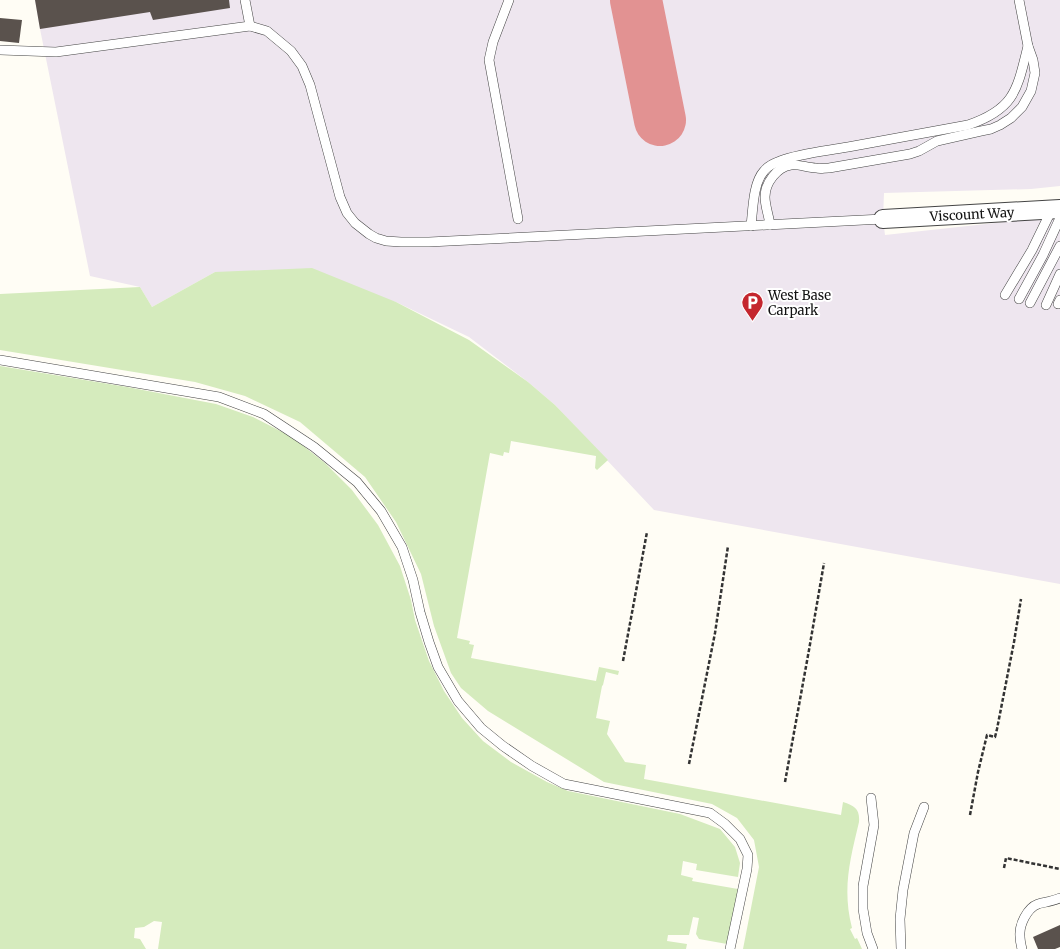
<svg xmlns="http://www.w3.org/2000/svg" width="1060" height="949" viewBox="0 0 1060 949" font-family="Merriweather,serif">
	<style>
		.industrial { fill: #eee6ef }
		.green { fill: #d5ebbd }
		.lines { fill: none; stroke-linecap: round; stroke-linejoin: round }
		.taxiway { stroke: #e29292; stroke-width: 52 }
		.building { fill: #5a524d }
		.lane-casing { stroke: #444; stroke-width: 10 }
		.street-casing { stroke: #444; stroke-width: 20 }
		.path { stroke: #333; stroke-width: 2.5; stroke-dasharray: 4 2; stroke-linecap: butt }
		.lane { stroke: #fff; stroke-width: 9 }
		.street { stroke: #fff; stroke-width: 18 }
		.labels { text-anchor: middle; stroke-width: 4; stroke-linejoin: round; paint-order: stroke }
		.street-label { font-size: 13px; fill: #111; stroke: #fff }
		.poi-label { font-size: 13px; fill: #111; stroke: #fff; text-anchor: start }
	</style>
	<rect width="100%" height="100%" fill="#fffdf5"/>
	<!-- industrial -->
	<path class="industrial" d="M35 0H1060V186L1031 189 884 193 883 219 885 235 1060 216V584L654 510 555 405 528 382 469 337 396 302 215 272 152 307 140 287 90 276 40 29Z"/>
	<!-- green -->
	<g class="green">
		<path d="M312 268 396 302 469 340 528 382 555 405 608 460 597 470 595 468 596 456 511 441 509 453 504 452 503 456 490 453 457 638 470 641 469 644 474 645 471 658 596 681 599 667 619 671 618 675 606 672 603 685 602 686 596 718 610 721 607 734 625 762 646 765 644 779 841 815 843 802C855 806 860 809 859 822 850 860 842 889 852 928L850 929 855 939 857 938 862 949H743L759 867 754 840 737 818 712 804 604 782 488 711 461 688 451 673 434 626 421 574 396 522 365 477 300 422 245 396 195 382 0 350V294L140 287 152 307 215 272Z"/>
		<path d="M0 366 127 387 216 404 253 417 292 437 325 463 352 490 378 525 400 566 411 600 415 620 429 661 444 691 462 718 483 741 511 762 547 782 568 791 680 814 720 829 735 847 740 863 738 877 696 870 697 864 683 861 681 875 693 878 692 881 738 889 737 900 727 944 699 939 696 934 699 918 693 917 689 935H668L667 941 687 944 686 949H158L162 922 154 921 144 927 135 928 134 938 140 939 146 949H0Z"/>
	</g>
	<g class="lines">
		<!-- taxiway -->
		<path class="taxiway" d="M636 0 660 120"/>
	</g>
	<!-- building -->
	<g class="building">
		<path d="M35 0H229L230 8 153 20 150 12 40 29Z"/>
		<path d="M0 18 22 20 19 43 0 41Z"/>
		<path d="M1060 925V947L1055 949H1038L1033 937Z"/>
	</g>
	<g class="lines">
		<defs>
			<g id="lane">
				<path d="M245 0 250 26"/>
				<path d="M509 0 493 42 489 60 518 219"/>
				<path d="M0 50 56 52 250 26 267 31 291 51 302 66 310 85 340 197 347 213 355 223 369 234 376 238 386 241 401 242H429L883 219"/>
				<path d="M770 225C769 216 765 206 765 197 765 183 777 167 791 165 799 164 808 168 816 168 820 169 824 168 829 168L910 154 919 151 937 141 981 131 991 129 1000 125 1011 118 1022 107 1031 91 1035 73 1033 60 1028 46 1019 0"/>
				<path d="M751 226C753 209 753 183 764 171 768 166 774 163 780 161 801 153 826 151 848 147 888 140 928 132 968 125 1015 109 1017 90 1028 46"/>
				<path d="M1005 295 1032 250 1052 209"/>
				<path d="M1019 299 1043 255 1060 218"/>
				<path d="M1030 303 1060 246"/>
				<path d="M1058 304 1060 300"/>
				<path d="M1046 305 1060 274"/>
				<path d="M0 360 219 397 264 414 314 447 357 482 381 511 402 547 413 580 420 612 429 642 438 667 458 701 481 728 503 746 532 766 564 784 710 813 725 824 740 839 748 855 747 869 730 949"/>
				<path d="M871 798 874 825 863 886V909L867 933 873 949"/>
				<path d="M901 949 900 919 903 890 914 833 924 807"/>
				<path d="M1022 949C1021 945 1020 940 1020 936 1019 925 1027 908 1038 904 1046 902 1053 901 1060 898"/>
			</g>
			<path id="street" d="M883 219 1060 209"/>
		</defs>
		<!-- lane casing -->
		<use href="#lane" class="lane-casing"/>
		<!-- street casing -->
		<use href="#street" class="street-casing"/>
		<!-- path -->
		<g class="path">
			<path d="M623 661 647 532"/>
			<path d="M689 764 715 633 728 546"/>
			<path d="M785 782 809 650 824 563"/>
			<path d="M970 815 978 772 987 735 995 737 997 729 1014 642 1021 599"/>
			<path d="M1004 868 1006 858 1060 869"/>
		</g>
		<!-- lane -->
		<use href="#lane" class="lane"/>
		<!-- street -->
		<use href="#street" class="street"/>
	</g>
	<!-- icons -->
	<defs>
		<symbol id="parking-pin" viewBox="-11 -11 22 30"><path d="M0 17L-7.5 6A9.5 9.5 0 1 1 7.5 6Z" fill="#c4262e" stroke="#fff"/><path d="M-3.5-5.5H1a3.5 3.5 0 0 1 0 7H-1V5.5H-3.5ZM-1-3.4V-.6H.8a1.4 1.4 0 0 0 0-2.8Z" fill="#fff"/></symbol>
	</defs>
	<g fill-rule="evenodd">
		<use href="#parking-pin" x="740" y="290" width="25" height="34"/>
	</g>
	<g class="labels">
		<!-- street labels -->
		<g class="street-label">
			<text transform="translate(972 214) rotate(-3)" y="5">Viscount Way</text>
		</g>
		<!-- poi labels -->
		<g class="poi-label">
			<text x="768" y="300">West Base<tspan x="768" dy="15">Carpark</tspan></text>
		</g>
	</g>
</svg>
